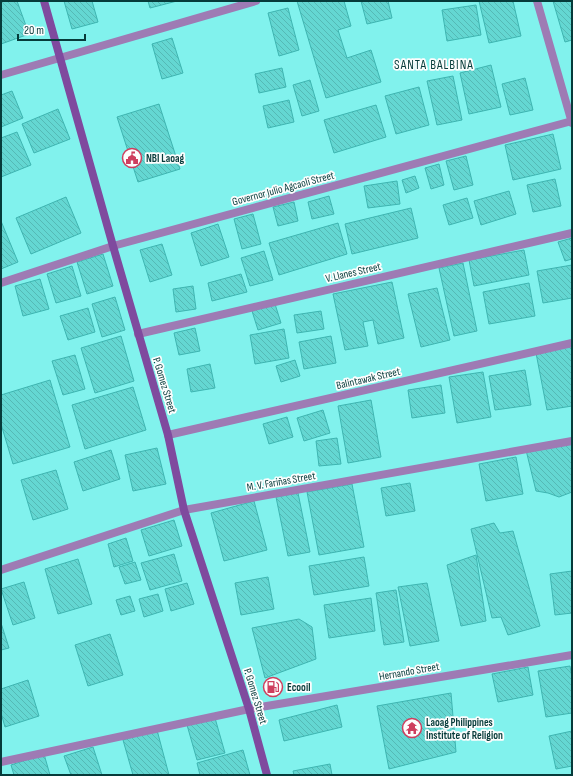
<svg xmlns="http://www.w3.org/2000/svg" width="573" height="776" viewBox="0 0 573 776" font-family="'Sofia Sans Condensed',sans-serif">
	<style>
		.building { fill: url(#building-back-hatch); stroke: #3eb5b1 }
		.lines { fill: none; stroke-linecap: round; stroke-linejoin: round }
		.street { stroke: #9e7bb4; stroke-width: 8 }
		.secondary { stroke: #7f4a9e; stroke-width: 8 }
		.labels { text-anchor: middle; stroke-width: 3.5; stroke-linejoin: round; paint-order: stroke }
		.poi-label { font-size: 11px; font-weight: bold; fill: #063b3a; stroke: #fdfdfd; text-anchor: start }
		.street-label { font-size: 11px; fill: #063b3a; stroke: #fdfdfd }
		.quarter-label { font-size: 13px; letter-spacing: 1px; fill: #063b3a; stroke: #fdfdfd }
	</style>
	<defs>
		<pattern id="building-back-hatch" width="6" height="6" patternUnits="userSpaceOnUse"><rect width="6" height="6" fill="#64d7d2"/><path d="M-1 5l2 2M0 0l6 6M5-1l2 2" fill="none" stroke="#55b9b5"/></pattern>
	</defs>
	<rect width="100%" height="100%" fill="#81f2ed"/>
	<!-- building -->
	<g class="building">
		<path d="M1 1H17L29 34 1 44Z"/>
		<path d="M64 1H92L98 22 72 29Z"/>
		<path d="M148 1H177L150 8Z"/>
		<path d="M297 1H344L351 26 338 30 347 58 371 50 381 82 326 98Z"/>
		<path d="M361 1H388L392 18 367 24Z"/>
		<path d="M479 1H513L521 36 489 43Z"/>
		<path d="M553 1H572V40L565 42Z"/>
		<path d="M476 5 481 35 447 41 442 10Z"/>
		<path d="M288 8 299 50 279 56 268 13Z"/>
		<path d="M172 38 183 73 162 79 152 44Z"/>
		<path d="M491 65 501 107 469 114 460 73Z"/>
		<path d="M282 68 286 87 259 93 255 74Z"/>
		<path d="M453 76 462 120 437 125 427 81Z"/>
		<path d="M525 78 533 110 510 115 502 84Z"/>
		<path d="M310 80 319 111 302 116 293 85Z"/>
		<path d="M419 87 429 125 396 134 385 96Z"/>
		<path d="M12 91 23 118 1 127V95Z"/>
		<path d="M289 100 294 122 268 128 263 106Z"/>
		<path d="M159 104 180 169 138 182 117 117Z"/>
		<path d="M376 105 386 137 334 153 324 120Z"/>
		<path d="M58 109 70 139 34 153 22 124Z"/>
		<path d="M17 132 31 165 1 177V138Z"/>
		<path d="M553 134 561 169 513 180 505 145Z"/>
		<path d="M466 156 473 185 454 190 446 161Z"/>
		<path d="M439 164 444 185 431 189 425 168Z"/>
		<path d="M415 176 419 188 406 193 402 180Z"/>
		<path d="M555 179 561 206 533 212 527 185Z"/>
		<path d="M397 181 400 204 368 208 364 186Z"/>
		<path d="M509 191 516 214 481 225 474 201Z"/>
		<path d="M329 196 334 214 312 219 308 202Z"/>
		<path d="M66 197 81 233 31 254 16 218Z"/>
		<path d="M467 198 473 218 449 225 443 205Z"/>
		<path d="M294 202 298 221 278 226 273 207Z"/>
		<path d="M411 208 418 238 352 254 345 224Z"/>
		<path d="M253 214 261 244 242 249 234 219Z"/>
		<path d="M1 221 18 262 1 269Z"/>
		<path d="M338 223 347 254 279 275 269 243Z"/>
		<path d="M218 224 229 257 201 266 191 233Z"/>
		<path d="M572 238V259L565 261 558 242Z"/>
		<path d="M162 244 172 275 150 282 140 250Z"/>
		<path d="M524 250 529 275 474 286 469 260Z"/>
		<path d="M264 251 273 280 250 286 241 258Z"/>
		<path d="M103 254 113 286 87 294 77 262Z"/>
		<path d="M463 263 477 331 454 336 439 268Z"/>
		<path d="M572 265V298L543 303 537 271Z"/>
		<path d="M72 266 81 296 56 303 47 274Z"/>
		<path d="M241 274 247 292 212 301 208 283Z"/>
		<path d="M40 279 49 309 23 316 15 286Z"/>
		<path d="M392 282 404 338 378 344 373 320 363 322 368 346 345 350 333 294Z"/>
		<path d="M529 283 535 316 489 324 483 292Z"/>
		<path d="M193 286 196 309 176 312 173 289Z"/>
		<path d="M437 288 450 340 421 347 408 294Z"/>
		<path d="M115 297 125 330 102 337 92 304Z"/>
		<path d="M275 304 281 323 258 330 252 311Z"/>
		<path d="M88 308 95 332 68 340 60 316Z"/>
		<path d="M321 311 324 329 297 333 294 315Z"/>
		<path d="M195 328 200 351 179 355 174 333Z"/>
		<path d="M284 329 289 358 255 364 250 335Z"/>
		<path d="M121 336 134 381 95 393 81 348Z"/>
		<path d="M331 336 336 363 304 369 299 342Z"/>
		<path d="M572 346V406L547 410 536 353Z"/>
		<path d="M75 355 85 389 63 395 52 361Z"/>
		<path d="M295 360 300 376 281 382 276 366Z"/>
		<path d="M210 364 215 388 191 392 187 369Z"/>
		<path d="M525 370 531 405 495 410 489 376Z"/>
		<path d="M483 372 491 417 457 423 449 377Z"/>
		<path d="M50 380 70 447 13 464 1 424V395Z"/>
		<path d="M441 385 445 413 412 418 408 390Z"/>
		<path d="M133 387 146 430 85 449 72 405Z"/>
		<path d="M371 400 381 457 348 463 338 406Z"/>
		<path d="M323 410 330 433 304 441 297 418Z"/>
		<path d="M287 417 293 437 269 444 263 424Z"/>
		<path d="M337 438 341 464 319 466 316 441Z"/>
		<path d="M572 444V492L559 497 548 493 536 491 526 450Z"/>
		<path d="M157 448 166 484 133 491 125 455Z"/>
		<path d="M111 450 120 479 83 491 74 462Z"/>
		<path d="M516 457 523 494 486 501 479 464Z"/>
		<path d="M56 470 68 509 33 520 21 480Z"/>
		<path d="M410 483 415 511 386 516 381 488Z"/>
		<path d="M352 484 364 547 319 555 307 492Z"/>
		<path d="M298 493 310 552 288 556 276 497Z"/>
		<path d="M254 501 267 550 224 561 211 513Z"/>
		<path d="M174 520 182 546 149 556 141 530Z"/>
		<path d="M494 523 500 533 513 531 540 626 508 635 501 617 492 618 471 529Z"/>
		<path d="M126 538 133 561 114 567 108 544Z"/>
		<path d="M174 554 182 581 150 590 141 563Z"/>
		<path d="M476 555 486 621 461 626 447 565Z"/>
		<path d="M364 557 369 586 314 595 309 566Z"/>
		<path d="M78 559 92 604 58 614 45 569Z"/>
		<path d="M135 562 141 580 125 584 119 567Z"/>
		<path d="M572 571V613L555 615 550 574Z"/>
		<path d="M268 577 274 609 241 615 235 583Z"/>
		<path d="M24 582 35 618 13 625 1 589Z"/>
		<path d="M187 583 194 604 171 611 165 589Z"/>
		<path d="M427 583 439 641 410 646 398 587Z"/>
		<path d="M396 590 404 642 384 645 376 593Z"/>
		<path d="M158 594 163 611 144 617 139 599Z"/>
		<path d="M130 596 135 611 121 615 116 600Z"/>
		<path d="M371 598 375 631 329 638 324 605Z"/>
		<path d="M299 619 312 627 316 659 265 678 252 628Z"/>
		<path d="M1 623 9 648 1 650Z"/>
		<path d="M110 634 123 675 88 686 75 645Z"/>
		<path d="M570 666 572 678V713L546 717 538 671Z"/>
		<path d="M528 667 533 695 498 702 492 674Z"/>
		<path d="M28 680 39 716 5 727 1 713V689Z"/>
		<path d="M451 693 456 752 389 769 377 706Z"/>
		<path d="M337 705 342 727 284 741 279 720Z"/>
		<path d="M215 718 225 753 197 760 187 725Z"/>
		<path d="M157 730 169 775H133L123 740Z"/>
		<path d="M572 731V766L556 769 549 736Z"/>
		<path d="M93 747 102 775H71L64 756Z"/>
		<path d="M243 750 250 775H200L197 763Z"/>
		<path d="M44 754 50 775H14L11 765Z"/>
		<path d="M330 764 332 775H294L293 771Z"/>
	</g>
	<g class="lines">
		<!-- street -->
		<g class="street">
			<path d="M537 1 572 123"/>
			<path d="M1 75 256 1"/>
			<path d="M1 283 113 246 572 121"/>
			<path d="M138 334 572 233"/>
			<path d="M168 435 572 343"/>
			<path d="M1 570 184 510 572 441"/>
			<path d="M1 762 249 709 572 655"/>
		</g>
		<!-- secondary -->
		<path class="secondary" d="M44 1 113 246 168 435 184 510 249 709 267 775"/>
	</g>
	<!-- icons -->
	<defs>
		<symbol id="civic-ring" viewBox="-11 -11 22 22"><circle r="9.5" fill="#fdfdfd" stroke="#ce3e5e" stroke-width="1.5"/><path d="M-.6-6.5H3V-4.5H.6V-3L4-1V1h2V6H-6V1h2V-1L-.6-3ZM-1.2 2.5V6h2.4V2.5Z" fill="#ce3e5e"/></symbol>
		<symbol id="fuel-ring" viewBox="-11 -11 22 22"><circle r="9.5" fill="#fdfdfd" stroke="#ce3e5e" stroke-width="1.5"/><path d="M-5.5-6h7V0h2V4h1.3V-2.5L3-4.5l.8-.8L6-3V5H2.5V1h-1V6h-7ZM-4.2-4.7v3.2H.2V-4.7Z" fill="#ce3e5e"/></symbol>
		<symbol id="temple-ring" viewBox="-11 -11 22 22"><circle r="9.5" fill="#fdfdfd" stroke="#ce3e5e" stroke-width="1.5"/><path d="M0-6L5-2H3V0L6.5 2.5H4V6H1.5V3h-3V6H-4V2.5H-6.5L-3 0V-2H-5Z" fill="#ce3e5e"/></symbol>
	</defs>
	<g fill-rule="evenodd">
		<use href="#civic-ring" x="121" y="147" width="22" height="22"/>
		<use href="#fuel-ring" x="262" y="676" width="22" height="22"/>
		<use href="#temple-ring" x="401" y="717" width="22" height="22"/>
	</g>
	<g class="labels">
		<!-- poi labels -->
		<g class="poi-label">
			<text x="146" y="162">NBI Laoag</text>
			<text x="287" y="691">Ecooil</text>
			<text x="426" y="726">Laoag Philippines<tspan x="426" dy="13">Institute of Religion</tspan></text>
		</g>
		<!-- street labels -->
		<g class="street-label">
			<text transform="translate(283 188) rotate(-15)" y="4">Governor Julio Agcaoli Street</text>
			<text transform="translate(353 272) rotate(-13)" y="4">V. Llanes Street</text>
			<text transform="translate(368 378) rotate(-13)" y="4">Balintawak Street</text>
			<text transform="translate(165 385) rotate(73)" y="4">P. Gomez Street</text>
			<text transform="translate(281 481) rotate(-10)" y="4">M. V. Fariñas Street</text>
			<text transform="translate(409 671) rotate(-10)" y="4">Hernando Street</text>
			<text transform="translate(256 696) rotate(73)" y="4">P. Gomez Street</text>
		</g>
		<!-- quarter labels -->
		<g class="quarter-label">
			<text x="434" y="69">SANTA BALBINA</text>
		</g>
	</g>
	<!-- border -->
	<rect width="573" height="776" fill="none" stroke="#063b3a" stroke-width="4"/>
	<!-- scale -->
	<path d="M18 34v6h67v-6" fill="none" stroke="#063b3a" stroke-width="2"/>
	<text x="24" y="34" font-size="12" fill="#063b3a" stroke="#fdfdfd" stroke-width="3" paint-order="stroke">20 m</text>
</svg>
